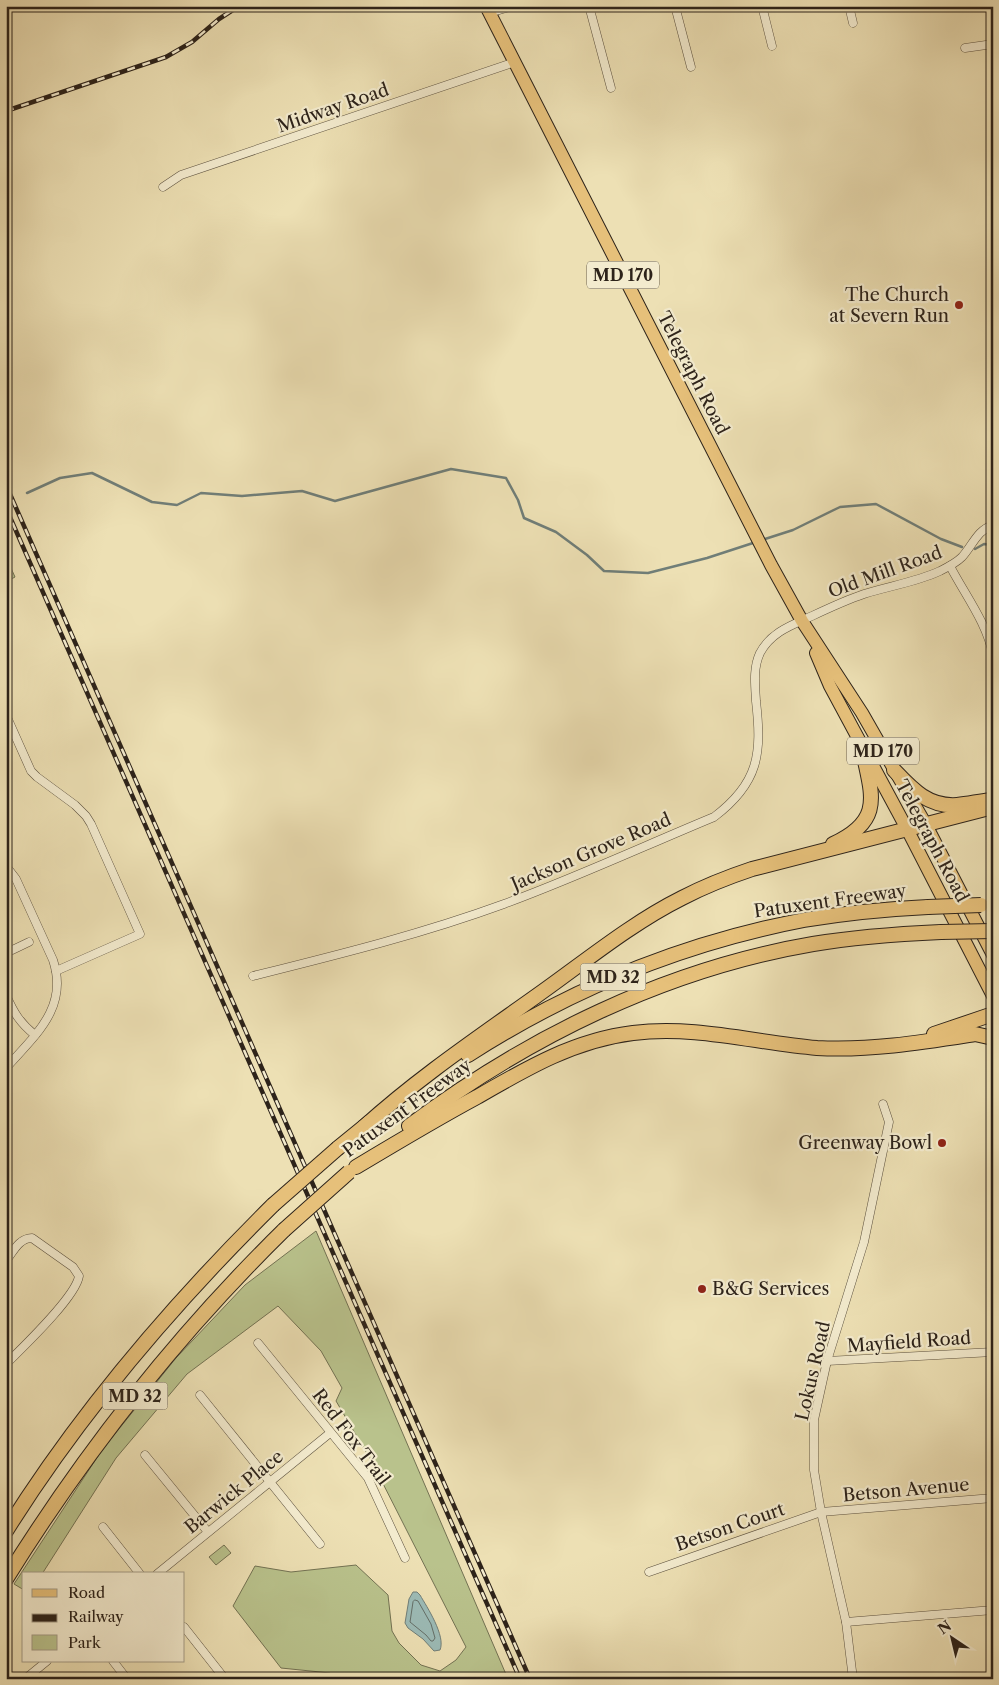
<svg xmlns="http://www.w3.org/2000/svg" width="999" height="1685" viewBox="0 0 999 1685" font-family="'Libre Caslon Text',serif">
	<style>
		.green { fill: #b9c28c; stroke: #737253 }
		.water { fill: #9cbbb6; stroke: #707e78 }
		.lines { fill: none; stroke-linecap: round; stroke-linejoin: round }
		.shore { stroke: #646f68; stroke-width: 1 }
		.stream { stroke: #707e78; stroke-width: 2.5 }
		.street-casing { stroke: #5d5240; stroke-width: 9 }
		.primary-casing { stroke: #2d231a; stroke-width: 14 }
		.highway-casing { stroke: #2d231a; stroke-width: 16 }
		.street { stroke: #f3ebce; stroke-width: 8 }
		.primary { stroke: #e6c07a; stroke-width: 12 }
		.highway { stroke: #e6c07a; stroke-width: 14 }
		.rail-casing { stroke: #2d231a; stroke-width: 4.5 }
		.rail { stroke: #f3ebce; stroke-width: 2.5; stroke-dasharray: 8; stroke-linecap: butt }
		.highway-bridge-casing { stroke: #2d231a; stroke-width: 16; stroke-linecap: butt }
		.highway-bridge { stroke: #e6c07a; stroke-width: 14 }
		.poi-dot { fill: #8f2418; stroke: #f3ebce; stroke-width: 2 }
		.labels { text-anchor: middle; stroke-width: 4.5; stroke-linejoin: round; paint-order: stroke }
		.shield { fill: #f3ebce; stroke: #685f50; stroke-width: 1 }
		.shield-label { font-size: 16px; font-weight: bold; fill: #2d231a }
		.street-label { font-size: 18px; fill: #2d231a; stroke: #f3ebce }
		.poi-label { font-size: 18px; fill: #2d231a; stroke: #f3ebce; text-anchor: end }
	</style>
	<rect width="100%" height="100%" fill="#ede0b4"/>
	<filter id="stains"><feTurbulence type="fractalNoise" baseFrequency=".004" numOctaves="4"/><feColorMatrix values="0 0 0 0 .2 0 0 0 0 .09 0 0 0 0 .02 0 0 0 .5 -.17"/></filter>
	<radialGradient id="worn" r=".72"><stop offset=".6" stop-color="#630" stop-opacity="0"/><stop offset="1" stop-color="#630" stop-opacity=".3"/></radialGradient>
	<!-- green -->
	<g class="green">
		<path d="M6 557 15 577 6 582Z"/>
		<path d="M316 1231 508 1679H334L330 1673 281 1668 233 1606 255 1566 291 1572 356 1565 388 1595 392 1631 399 1643 421 1665 440 1671 456 1660 466 1647 373 1464 336 1401 342 1388 321 1351 278 1306 187 1374 116 1458 42 1574H24V1590L14 1584 102 1450 176 1358 245 1285Z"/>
		<path d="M224 1545 231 1553 216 1565 209 1557Z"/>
	</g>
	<!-- water -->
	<path class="water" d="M413 1592H417L420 1595C427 1607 446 1636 440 1650L434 1651 423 1639 408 1628 405 1623 409 1599Z"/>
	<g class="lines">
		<!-- shore -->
		<path class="shore" d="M415 1600 418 1601 431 1624 435 1638 433 1641H431L426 1635 410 1622 413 1602Z"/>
		<!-- stream -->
		<g class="stream">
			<path d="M27 493 60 478 92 473 152 502 177 505 201 493 242 496 302 491 335 501 451 469 506 478 518 500 524 518 556 532 587 555 604 571 648 573 707 558 753 543"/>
			<path d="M765 539 793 530 840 507 876 504 941 539 962 547"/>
			<path d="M975 549 984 544 993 545"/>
		</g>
		<defs>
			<g id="street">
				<path d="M589 6 611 88"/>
				<path d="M675 6 691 67"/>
				<path d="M762 6 772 46"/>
				<path d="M849 6 853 23"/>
				<path d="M489 13 513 6"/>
				<path d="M965 48 993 44"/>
				<path d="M163 187 181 175 515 62"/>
				<path d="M950 566C965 595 987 623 993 655"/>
				<path d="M6 634H7"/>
				<path d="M6 715 31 771 37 777 75 805 86 816 91 824 140 934 56 971"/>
				<path d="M6 866 16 879 53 960C69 1008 35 1035 6 1068"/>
				<path d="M6 953 29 942"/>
				<path d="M253 976C337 955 422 934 504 904 575 878 644 846 714 817 759 783 762 754 756 701 755 684 753 668 760 653 771 632 792 625 812 616 829 608 846 600 864 594 889 586 916 582 940 571 948 567 956 563 962 557 973 545 977 530 993 525"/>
				<path d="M6 995C14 1013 20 1023 35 1035"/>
				<path d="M6 1261C13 1252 19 1238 32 1238L73 1267 79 1276C76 1297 22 1348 6 1364"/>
				<path d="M258 1343 368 1478 405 1558"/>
				<path d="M827 1361 993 1352"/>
				<path d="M200 1395 320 1544"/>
				<path d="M145 1455 208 1532"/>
				<path d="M103 1527 140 1574"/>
				<path d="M649 1572 821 1512 993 1498"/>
				<path d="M157 1574 330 1433"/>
				<path d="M846 1622 993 1610"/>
				<path d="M184 1627 225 1679"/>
				<path d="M113 1661 127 1679"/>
				<path d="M25 1679 47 1661"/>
				<path d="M853 1679 846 1622 821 1512 814 1470V1420L827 1361 864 1242 889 1122 883 1104"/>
			</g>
			<g id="primary">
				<path d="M486 6 771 565 802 621 862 713 926 825 993 955"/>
				<path d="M816 653 830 686 907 829 993 996"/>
			</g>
			<g id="highway">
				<path d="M894 770C912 789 928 807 957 805 969 804 980 801 992 800"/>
				<path d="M833 844C887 819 870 792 862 746"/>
				<path d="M934 1034 993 1014"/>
				<path d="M468 1055C571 989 684 943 804 920 845 913 887 909 928 907"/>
				<path d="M409 1126C528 1037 666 969 813 944 855 937 898 934 941 932"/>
				<path d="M364 1127C417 1079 476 1039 535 997 582 964 630 924 682 898 705 886 728 877 752 869L993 807"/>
				<path d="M338 1148 370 1122"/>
				<path d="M356 1167C396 1143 436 1119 477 1097 527 1068 575 1040 633 1033 695 1025 756 1043 817 1048 870 1051 924 1042 975 1034L993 1038"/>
				<path d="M6 1531C81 1411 173 1304 273 1205"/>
				<path d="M6 1579C85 1452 177 1335 284 1230"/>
			</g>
		</defs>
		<!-- street casing -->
		<use href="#street" class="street-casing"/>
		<!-- primary casing -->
		<use href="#primary" class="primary-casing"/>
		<!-- highway casing -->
		<use href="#highway" class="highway-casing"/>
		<!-- street -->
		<use href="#street" class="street"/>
		<!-- primary -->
		<use href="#primary" class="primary"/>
		<!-- highway -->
		<use href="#highway" class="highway"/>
		<defs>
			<g id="rail">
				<path d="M6 111 166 57 192 42 219 19 239 6"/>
				<path d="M6 485 530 1679"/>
				<path d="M6 508 520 1679"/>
			</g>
		</defs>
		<!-- rail casing -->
		<use href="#rail" class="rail-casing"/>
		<!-- rail -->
		<use href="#rail" class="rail"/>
		<defs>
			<g id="highway-bridge">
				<path d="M928 907 981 905"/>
				<path d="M941 932 993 931"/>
				<path d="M273 1205 338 1148"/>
				<path d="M284 1230 349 1172"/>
			</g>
		</defs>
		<!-- highway-bridge casing -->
		<use href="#highway-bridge" class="highway-bridge-casing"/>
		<!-- highway-bridge -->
		<use href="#highway-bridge" class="highway-bridge"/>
	</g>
	<!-- markers -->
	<g class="poi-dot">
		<circle cx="959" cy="305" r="5"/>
		<circle cx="942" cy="1143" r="5"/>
		<circle cx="702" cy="1289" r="5"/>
	</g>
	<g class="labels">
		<!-- shield labels -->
		<g class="shield">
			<rect x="587" y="261.5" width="72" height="27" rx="4"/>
			<rect x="847" y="737.5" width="72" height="27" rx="4"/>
			<rect x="580.5" y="963.5" width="65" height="27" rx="4"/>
			<rect x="102.5" y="1382.5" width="65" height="27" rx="4"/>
		</g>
		<g class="shield-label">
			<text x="623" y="281">MD 170</text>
			<text x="883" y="757">MD 170</text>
			<text x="613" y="983">MD 32</text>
			<text x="135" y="1402">MD 32</text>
		</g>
		<!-- street labels -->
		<g class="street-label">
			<text transform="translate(333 108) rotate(-19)" y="6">Midway Road</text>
			<text transform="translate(693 373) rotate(63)" y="6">Telegraph Road</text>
			<text transform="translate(885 572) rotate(-20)" y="6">Old Mill Road</text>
			<text transform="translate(932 841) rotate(62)" y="6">Telegraph Road</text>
			<text transform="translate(591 852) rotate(-23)" y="6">Jackson Grove Road</text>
			<text transform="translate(830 901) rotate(-8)" y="6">Patuxent Freeway</text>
			<text transform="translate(407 1108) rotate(-36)" y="6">Patuxent Freeway</text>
			<text transform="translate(909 1342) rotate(-4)" y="6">Mayfield Road</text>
			<text transform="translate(813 1371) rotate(-77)" y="6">Lokus Road</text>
			<text transform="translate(351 1437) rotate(53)" y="6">Red Fox Trail</text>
			<text transform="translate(906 1490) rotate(-5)" y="6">Betson Avenue</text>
			<text transform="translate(234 1492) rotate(-39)" y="6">Barwick Place</text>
			<text transform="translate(730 1527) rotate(-19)" y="6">Betson Court</text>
		</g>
		<!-- poi labels -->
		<g class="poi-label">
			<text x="949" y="301">The Church<tspan x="949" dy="21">at Severn Run</tspan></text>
			<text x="932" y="1149">Greenway Bowl</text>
			<text x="712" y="1295" text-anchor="start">B&amp;G Services</text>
		</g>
	</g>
	<!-- margin -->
	<rect width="999" height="1685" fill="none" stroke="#ede0b4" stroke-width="25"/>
	<rect x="8" y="8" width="984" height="1670" fill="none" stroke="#2d231a" stroke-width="2.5"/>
	<rect x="12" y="12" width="974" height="1660" fill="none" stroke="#2d231a"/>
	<!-- legend -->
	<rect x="22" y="1572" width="162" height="90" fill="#f3ebce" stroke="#a49b86"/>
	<rect x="32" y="1589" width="25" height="8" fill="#e6c07a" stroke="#a49b86"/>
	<text x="68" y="1598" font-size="15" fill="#2d231a">Road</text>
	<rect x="32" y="1614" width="25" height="8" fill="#2d231a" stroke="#a49b86"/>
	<text x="68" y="1622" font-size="15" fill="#2d231a">Railway</text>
	<rect x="32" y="1635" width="25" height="15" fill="#b9c28c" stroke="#a49b86"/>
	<text x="68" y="1648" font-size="15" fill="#2d231a">Park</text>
	<!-- north arrow -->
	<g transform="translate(952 1638) rotate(325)" stroke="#f3ebce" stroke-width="4" paint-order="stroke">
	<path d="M0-4L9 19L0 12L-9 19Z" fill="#2d231a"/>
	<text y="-8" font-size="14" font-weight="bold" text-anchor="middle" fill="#2d231a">N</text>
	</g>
	<rect width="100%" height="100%" filter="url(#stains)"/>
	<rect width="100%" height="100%" fill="url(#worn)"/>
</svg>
